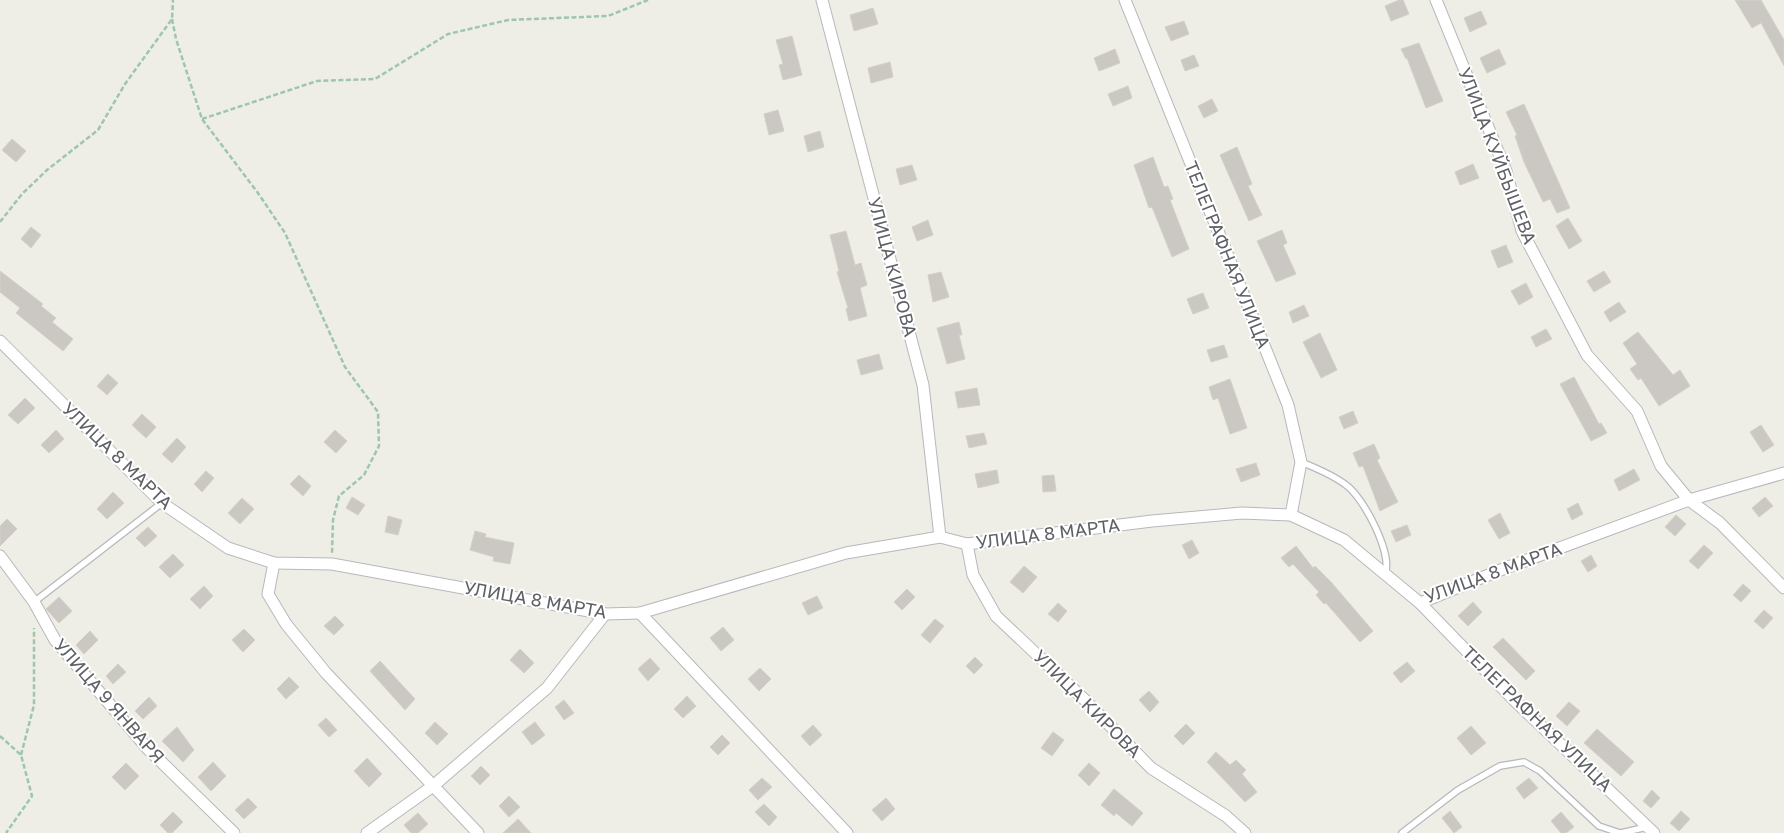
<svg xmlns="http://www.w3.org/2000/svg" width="1784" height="833" viewBox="0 0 1784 833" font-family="'Golos Text',sans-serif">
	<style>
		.building { fill: #cbc8c4; stroke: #d4d0c5 }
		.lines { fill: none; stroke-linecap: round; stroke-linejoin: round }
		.service-casing { stroke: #b6b8bc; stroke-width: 8 }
		.minor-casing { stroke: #b6b8bc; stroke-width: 13 }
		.path { stroke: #9ec6ad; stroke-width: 2.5; stroke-dasharray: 5 2.5; stroke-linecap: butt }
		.service { stroke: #fff; stroke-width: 5.5 }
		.minor { stroke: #fff; stroke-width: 11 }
		.labels { text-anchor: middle; stroke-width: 4; stroke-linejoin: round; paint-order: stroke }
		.street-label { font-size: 18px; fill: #5e6166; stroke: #fff }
	</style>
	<rect width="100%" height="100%" fill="#efeee6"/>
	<!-- building -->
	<g class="building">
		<path d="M1399 0H1403L1409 14 1391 21 1385 6Z"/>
		<path d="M1735 0H1761L1784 40V66L1761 23 1752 28Z"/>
		<path d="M873 8 878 24 854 31 850 15Z"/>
		<path d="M1481 11 1487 24 1470 32 1464 18Z"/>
		<path d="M1184 21 1189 34 1171 41 1165 27Z"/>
		<path d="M792 36 802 75 783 80 779 65 783 64 776 40Z"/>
		<path d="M1419 43 1443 101 1426 108 1407 58 1406 59 1401 49Z"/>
		<path d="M1115 49 1120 63 1099 71 1094 58Z"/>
		<path d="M1499 49 1506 64 1487 73 1480 58Z"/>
		<path d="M1194 55 1199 66 1185 71 1181 60Z"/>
		<path d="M890 62 893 77 871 83 868 68Z"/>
		<path d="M1128 86 1132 98 1113 106 1108 94Z"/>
		<path d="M1212 99 1218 111 1204 118 1198 106Z"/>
		<path d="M1524 104 1570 208 1557 213 1550 199 1543 202 1524 162 1515 136 1517 135 1506 112Z"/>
		<path d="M778 110 784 131 769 135 764 114Z"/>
		<path d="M820 131 824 147 808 152 804 136Z"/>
		<path d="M12 139 26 151 16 162 2 150Z"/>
		<path d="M1237 147 1252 184 1248 186 1262 215 1249 221 1220 155Z"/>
		<path d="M1153 157 1164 187 1168 186 1173 199 1170 200 1189 249 1172 257 1152 207 1149 208 1134 165Z"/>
		<path d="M1473 164 1479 178 1460 185 1455 172Z"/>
		<path d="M912 165 917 180 900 185 896 169Z"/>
		<path d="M1568 218 1582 241 1569 249 1556 226Z"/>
		<path d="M928 220 933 235 917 241 912 227Z"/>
		<path d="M31 227 41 235 31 248 21 239Z"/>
		<path d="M1282 230 1287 243 1283 245 1296 274 1276 282 1257 241Z"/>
		<path d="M846 231 855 265 861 263 867 285 860 288 867 316 849 321 846 309 848 308 837 272 839 271 830 235Z"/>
		<path d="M1506 245 1513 262 1498 268 1491 251Z"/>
		<path d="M0 271 43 304 41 306 56 318 52 322 73 339 63 351 16 313 20 308 0 292Z"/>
		<path d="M1604 271 1611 282 1594 292 1587 281Z"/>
		<path d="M941 272 949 297 933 302 928 275Z"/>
		<path d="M1526 283 1533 297 1519 305 1511 291Z"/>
		<path d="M1203 293 1209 308 1193 314 1187 299Z"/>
		<path d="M1619 302 1626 312 1610 322 1604 312Z"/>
		<path d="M1304 305 1309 316 1293 323 1289 312Z"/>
		<path d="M959 322 962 335H959L965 359 947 364 937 328Z"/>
		<path d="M1546 329 1552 339 1536 347 1531 337Z"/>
		<path d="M1638 332 1673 375 1680 370 1690 386 1659 406 1641 378 1638 380 1630 369 1637 364 1623 343Z"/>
		<path d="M1320 333 1337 370 1321 378 1303 342Z"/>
		<path d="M1224 345 1228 357 1211 362 1207 350Z"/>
		<path d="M879 354 883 369 861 375 857 360Z"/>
		<path d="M108 374 118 383 107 395 97 386Z"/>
		<path d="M1574 377 1599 424 1601 423 1607 433 1591 441 1560 384Z"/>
		<path d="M1230 379 1247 428 1230 434 1218 398 1213 400 1209 387Z"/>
		<path d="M977 388 980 405 958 408 955 392Z"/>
		<path d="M25 398 35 408 18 424 8 415Z"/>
		<path d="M1353 411 1358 423 1344 429 1339 417Z"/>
		<path d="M142 414 156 427 146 438 132 425Z"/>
		<path d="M1761 425 1774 445 1763 452 1750 432Z"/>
		<path d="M56 430 64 439 49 453 41 445Z"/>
		<path d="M335 430 347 441 336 453 324 442Z"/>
		<path d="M984 433 987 444 969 448 966 436Z"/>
		<path d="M177 438 186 447 172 463 162 454Z"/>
		<path d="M1374 444 1380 458 1377 460 1398 502 1380 511 1363 466 1359 467 1353 453Z"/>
		<path d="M1256 463 1260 475 1241 482 1236 469Z"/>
		<path d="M1634 469 1640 480 1619 491 1614 480Z"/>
		<path d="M997 470 999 483 978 488 975 474Z"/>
		<path d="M206 471 214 478 202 492 194 484Z"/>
		<path d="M299 475 311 486 303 496 290 484Z"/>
		<path d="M1054 475 1056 491 1043 492 1042 476Z"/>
		<path d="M113 492 124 503 107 519 97 509Z"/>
		<path d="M352 497 365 505 358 515 346 508Z"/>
		<path d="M1765 497 1773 506 1759 517 1752 508Z"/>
		<path d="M242 498 254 509 240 524 228 513Z"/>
		<path d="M1578 503 1583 514 1572 520 1567 509Z"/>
		<path d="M1500 513 1510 533 1499 539 1488 520Z"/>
		<path d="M1676 515 1686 524 1675 536 1665 527Z"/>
		<path d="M388 516 402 520 398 535 385 532Z"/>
		<path d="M7 519 17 529 0 546V526Z"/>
		<path d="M1407 525 1411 535 1396 542 1391 531Z"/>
		<path d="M148 527 157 536 145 547 136 538Z"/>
		<path d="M475 531 486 534 485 537 514 543 510 564 493 561 494 557 470 550Z"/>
		<path d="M1192 540 1199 553 1189 559 1182 545Z"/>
		<path d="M1704 545 1713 553 1698 569 1689 561Z"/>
		<path d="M1296 546 1313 568 1315 566 1331 582 1373 631 1360 642 1326 603 1324 604 1316 595 1319 592 1293 564 1289 567 1281 558Z"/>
		<path d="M173 554 184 565 170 578 159 567Z"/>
		<path d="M1591 555 1597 566 1588 572 1581 561Z"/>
		<path d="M1024 566 1037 577 1023 593 1010 582Z"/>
		<path d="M1743 584 1751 591 1741 602 1733 595Z"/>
		<path d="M204 586 213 596 200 609 190 599Z"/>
		<path d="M907 589 915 597 902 610 894 602Z"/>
		<path d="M817 596 823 608 808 615 802 603Z"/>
		<path d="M59 597 72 611 59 623 46 609Z"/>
		<path d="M1473 602 1482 612 1468 626 1458 616Z"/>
		<path d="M1058 603 1067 611 1058 622 1048 614Z"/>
		<path d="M1764 610 1773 618 1763 629 1754 621Z"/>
		<path d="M335 616 344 625 334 635 324 626Z"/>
		<path d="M935 619 944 626 930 643 921 635Z"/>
		<path d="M723 627 734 640 721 651 710 638Z"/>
		<path d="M244 629 255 640 243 652 232 640Z"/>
		<path d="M90 631 98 640 84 654 76 645Z"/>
		<path d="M1503 638 1535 671 1526 680 1493 647Z"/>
		<path d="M520 649 534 663 524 673 510 660Z"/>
		<path d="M975 657 983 665 974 674 966 666Z"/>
		<path d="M650 658 660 669 648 681 638 669Z"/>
		<path d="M380 661 415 699 405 710 370 671Z"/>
		<path d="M1407 662 1415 671 1401 683 1393 673Z"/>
		<path d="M118 664 126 672 113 684 106 676Z"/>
		<path d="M760 668 771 679 759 691 748 679Z"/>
		<path d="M289 677 299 687 286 699 277 689Z"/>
		<path d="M1149 691 1159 702 1150 712 1139 700Z"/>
		<path d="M687 696 696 706 683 718 674 709Z"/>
		<path d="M149 697 157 706 143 719 135 711Z"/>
		<path d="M564 700 574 713 564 720 555 707Z"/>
		<path d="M1569 702 1580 711 1567 726 1556 716Z"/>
		<path d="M326 718 337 730 329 737 318 725Z"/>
		<path d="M435 722 448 734 437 745 425 733Z"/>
		<path d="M535 722 545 735 532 745 522 732Z"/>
		<path d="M1186 724 1195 733 1183 745 1174 736Z"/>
		<path d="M813 725 822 735 810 746 801 736Z"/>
		<path d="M1471 726 1486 743 1471 755 1457 738Z"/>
		<path d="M177 727 194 750 183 762 162 741Z"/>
		<path d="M1597 729 1634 762 1621 776 1584 743Z"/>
		<path d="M1053 732 1064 740 1052 756 1041 748Z"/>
		<path d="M722 735 730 743 718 755 710 747Z"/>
		<path d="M1216 752 1230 765 1236 760 1246 770 1242 774 1257 792 1245 802 1207 762Z"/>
		<path d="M367 758 382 774 369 787 354 771Z"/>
		<path d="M213 762 226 776 211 791 198 777Z"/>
		<path d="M126 763 139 776 125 790 112 777Z"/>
		<path d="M1089 763 1100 773 1089 786 1078 775Z"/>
		<path d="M481 766 490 775 480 785 471 776Z"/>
		<path d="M762 778 772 787 758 800 749 790Z"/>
		<path d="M1529 778 1538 788 1524 799 1516 788Z"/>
		<path d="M1114 789 1143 813 1132 826 1116 813 1114 816 1101 805Z"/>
		<path d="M1652 790 1660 798 1651 808 1643 801Z"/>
		<path d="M509 796 520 807 509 817 499 806Z"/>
		<path d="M248 798 257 807 244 819 235 810Z"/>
		<path d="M886 798 895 809 882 821 872 810Z"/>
		<path d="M764 804 777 817 769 826 755 812Z"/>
		<path d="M1450 811 1462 827 1454 833 1442 818Z"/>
		<path d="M1681 811 1690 819 1679 831 1670 823Z"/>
		<path d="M173 812 183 822 172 833H168L160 825Z"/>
		<path d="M1561 812 1574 827 1566 833H1561L1551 821Z"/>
		<path d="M418 813 428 824 418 833H411L404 825Z"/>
		<path d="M518 819 531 833H503Z"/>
	</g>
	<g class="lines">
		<defs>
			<g id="service">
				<path d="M1301 462C1316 468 1333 475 1346 485 1364 498 1393 554 1385 574"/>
				<path d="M34 602 162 503"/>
				<path d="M1402 833 1458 790 1500 766 1524 762 1540 771 1599 826 1620 833"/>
				<path d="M1621 833 1647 827"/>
			</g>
			<g id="minor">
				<path d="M822 0 923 385 940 537"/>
				<path d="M1125 0 1288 405 1301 462 1291 515"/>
				<path d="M1436 0 1506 171 1522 231 1587 355 1637 411 1661 466 1689 500 1720 523 1784 588"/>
				<path d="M0 341 162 503 228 548 274 563 332 564 605 614 640 613 846 553 940 537 967 544 1152 521 1242 513 1291 515 1344 540 1420 603 1503 569 1689 500 1784 473"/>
				<path d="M967 544 973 575 996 616 1086 701 1151 768 1226 816 1245 833"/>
				<path d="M0 556 34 602 55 640 147 748 234 833"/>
				<path d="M274 563 268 594 286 624 326 673 478 833"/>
				<path d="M1420 603 1515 701 1654 833"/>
				<path d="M640 613 847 833"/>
				<path d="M367 833 433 786 547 688 605 614"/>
			</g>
		</defs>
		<!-- service casing -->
		<use href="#service" class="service-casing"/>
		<!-- minor casing -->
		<use href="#minor" class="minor-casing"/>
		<!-- path -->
		<g class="path">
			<path d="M172 19 176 39 202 119 258 193 285 233 345 367 378 412 379 446 364 475 339 496 333 520 332 553"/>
			<path d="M202 119 317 81 375 79 448 34 508 20 608 16 648 0"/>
			<path d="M0 222 22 194 47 170 98 130 125 84 172 19 173 0"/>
			<path d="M0 736 21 755 32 796 6 833"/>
			<path d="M21 755 34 705V628"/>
		</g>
		<!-- service -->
		<use href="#service" class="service"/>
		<!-- minor -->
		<use href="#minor" class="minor"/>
	</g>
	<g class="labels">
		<!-- street labels -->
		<g class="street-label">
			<text transform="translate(1497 156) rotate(69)" y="6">УЛИЦА КУЙБЫШЕВА</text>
			<text transform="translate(1227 255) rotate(68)" y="6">ТЕЛЕГРАФНАЯ УЛИЦА</text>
			<text transform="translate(892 267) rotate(75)" y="6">УЛИЦА КИРОВА</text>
			<text transform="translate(117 456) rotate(44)" y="6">УЛИЦА 8 МАРТА</text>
			<text transform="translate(1048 534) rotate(-7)" y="6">УЛИЦА 8 МАРТА</text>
			<text transform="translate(1493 573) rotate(-20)" y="6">УЛИЦА 8 МАРТА</text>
			<text transform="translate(535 600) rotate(10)" y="6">УЛИЦА 8 МАРТА</text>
			<text transform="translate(109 701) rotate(49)" y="6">УЛИЦА 9 ЯНВАРЯ</text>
			<text transform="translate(1087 704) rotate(45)" y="6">УЛИЦА КИРОВА</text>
			<text transform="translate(1537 719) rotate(44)" y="6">ТЕЛЕГРАФНАЯ УЛИЦА</text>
		</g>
	</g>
</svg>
